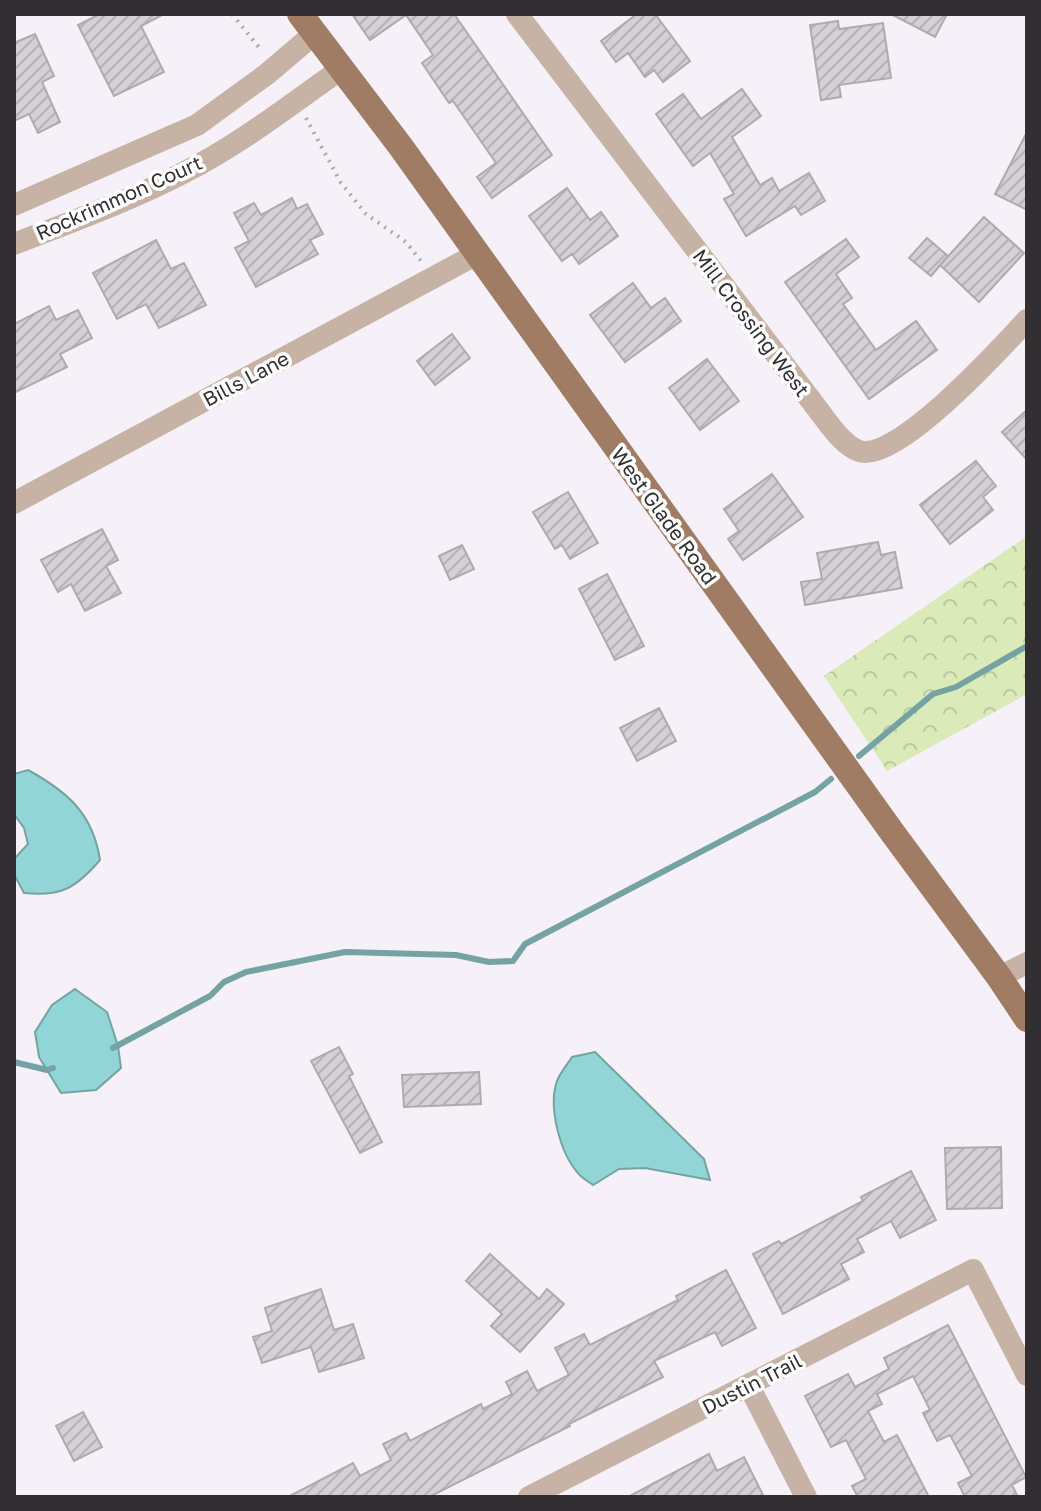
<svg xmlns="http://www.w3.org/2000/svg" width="1041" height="1511" viewBox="0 0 1041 1511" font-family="'Golos Text',sans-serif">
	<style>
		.park { fill: url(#park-crowns) }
		.water { fill: #92d5d6; stroke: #75a3a4; stroke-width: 2 }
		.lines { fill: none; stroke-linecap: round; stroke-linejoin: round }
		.stream { stroke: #75a3a4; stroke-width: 6 }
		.building { fill: url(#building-hatch); stroke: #aeaab0; stroke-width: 2 }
		.path { stroke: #aba8ad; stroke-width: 4; stroke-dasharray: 2 6; stroke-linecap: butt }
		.minor { stroke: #c7b3a5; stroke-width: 22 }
		.major { stroke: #a07c64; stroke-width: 26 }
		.labels { text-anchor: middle; stroke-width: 7; stroke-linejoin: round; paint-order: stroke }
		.street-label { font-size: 20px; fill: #312f31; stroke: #fff }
	</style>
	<defs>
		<pattern id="park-crowns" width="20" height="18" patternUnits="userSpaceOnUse" patternTransform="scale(2)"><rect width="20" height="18" fill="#daeab9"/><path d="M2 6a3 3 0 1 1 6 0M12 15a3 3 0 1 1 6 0" fill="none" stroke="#bcc9a0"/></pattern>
		<pattern id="building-hatch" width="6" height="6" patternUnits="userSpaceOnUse" patternTransform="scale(2)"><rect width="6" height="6" fill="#d4d0d6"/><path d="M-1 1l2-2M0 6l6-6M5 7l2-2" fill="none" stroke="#b6b3b8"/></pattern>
	</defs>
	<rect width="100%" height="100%" fill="#f6f1f8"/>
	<!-- park -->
	<path class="park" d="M1027 536V694L887 771 824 676Z"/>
	<!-- water -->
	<g class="water">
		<path d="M28 770C68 792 93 814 100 860 76 888 61 897 24 893L15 876 14 859 28 844 24 828 14 814V774Z"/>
		<path d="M75 989 107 1012 118 1046 121 1068 96 1090 61 1093 39 1057 35 1032 52 1005Z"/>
		<path d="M595 1052 704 1159 710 1180 645 1168 619 1169 593 1185C588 1181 581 1178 578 1173 560 1153 549 1109 556 1084 558 1075 567 1065 572 1057Z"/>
	</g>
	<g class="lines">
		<!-- stream -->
		<g class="stream">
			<path d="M859 756 933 694 956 687 1027 646"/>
			<path d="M113 1048 210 996 224 982 246 972 345 952 456 955 489 962 513 961 525 944 815 792 831 779"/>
			<path d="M14 1062 47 1070 53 1068"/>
		</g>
	</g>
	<!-- building -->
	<g class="building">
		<path d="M100 14H164L141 26 164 72 114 96 78 25Z"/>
		<path d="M352 14H454L552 155 492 198 477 177 496 163 453 101 449 103 422 63 433 55 406 15 370 40Z"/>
		<path d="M637 14H655L690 61 663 82 654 70 645 77 628 53 616 62 601 41Z"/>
		<path d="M891 14H947L935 37Z"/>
		<path d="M838 21 839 29 883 23 891 78 839 85 841 97 821 100 810 25Z"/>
		<path d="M35 34 54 76 42 82 60 122 38 133 29 114 14 121V43Z"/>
		<path d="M742 89 761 116 732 137 760 185 772 178 779 191 809 173 825 201 801 215 795 206 746 236 724 199 734 194 710 153 693 166 656 114 683 94 701 119Z"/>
		<path d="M1027 132V210L995 194Z"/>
		<path d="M567 188 590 220 601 212 618 236 579 264 572 254 562 261 529 216Z"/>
		<path d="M292 198 297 209 307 204 323 234 310 240 318 254 256 287 235 248 249 241 234 213 254 203 261 215Z"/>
		<path d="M984 217 1024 253 979 302 940 265Z"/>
		<path d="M927 238 948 256 931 276 909 258Z"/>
		<path d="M846 239 859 257 836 274 852 298 843 304 876 350 916 321 937 350 869 399 785 282Z"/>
		<path d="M156 240 171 269 184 263 206 305 159 328 146 304 117 319 93 273Z"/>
		<path d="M633 283 651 308 665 298 681 321 625 362 590 315Z"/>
		<path d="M49 306 56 320 78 310 92 338 60 354 67 367 14 393V324Z"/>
		<path d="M452 334 470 358 435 385 417 361Z"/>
		<path d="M707 359 739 401 700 430 669 388Z"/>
		<path d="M1027 410V460L1002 432Z"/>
		<path d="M976 461 996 486 983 497 993 510 950 544 920 505Z"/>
		<path d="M772 474 803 517 743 560 728 539 739 531 724 509Z"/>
		<path d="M568 492 598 543 570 559 562 545 555 549 533 512Z"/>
		<path d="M102 529 118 560 106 566 121 593 85 611 71 584 58 592 41 560Z"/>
		<path d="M878 542 881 555 895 552 902 588 805 605 801 582 822 579 817 553Z"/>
		<path d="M462 545 474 569 450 580 439 556Z"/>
		<path d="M607 574 644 646 615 660 579 589Z"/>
		<path d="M659 708 676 741 637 761 620 728Z"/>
		<path d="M339 1047 353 1074 349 1076 382 1142 360 1153 311 1061Z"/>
		<path d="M479 1072 481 1104 404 1107 402 1075Z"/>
		<path d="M1001 1147 1002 1208 947 1209 945 1148Z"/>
		<path d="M911 1171 936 1220 900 1238 891 1221 857 1239 864 1252 841 1264 849 1279 783 1314 753 1254 779 1241 781 1244 863 1201 861 1197Z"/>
		<path d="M490 1254 539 1299 547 1289 564 1304 520 1352 491 1326 502 1314 466 1281Z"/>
		<path d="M726 1270 756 1328 722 1346 715 1332 654 1361 663 1377 569 1424 570 1426 429 1497H288L353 1463 360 1476 391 1460 383 1444 406 1433 410 1441 481 1404 483 1409 512 1394 506 1382 527 1371 537 1391 569 1375 555 1348 584 1334 590 1345 678 1300 676 1296Z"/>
		<path d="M321 1289 334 1330 353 1324 364 1358 319 1372 311 1347 262 1363 253 1337 272 1331 265 1308Z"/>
		<path d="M948 1325 1026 1477 1012 1485 1018 1497H965L958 1483 972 1476 950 1435 937 1441 923 1413 930 1410 913 1376 877 1394 882 1404 868 1411 884 1442 897 1435 929 1497H858L852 1486 866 1479 846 1440 831 1447 805 1396 848 1374 855 1387 889 1369 884 1358Z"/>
		<path d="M83 1412 102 1447 74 1461 56 1426Z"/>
		<path d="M709 1454 717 1471 744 1457 764 1497H628Z"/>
	</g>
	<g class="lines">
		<!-- path -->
		<g class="path">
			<path d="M232 14 262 51"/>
			<path d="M306 118 341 183 366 214 406 242 421 261"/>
		</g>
		<!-- minor -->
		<g class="minor">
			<path d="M517 14 816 407C827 421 842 445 859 451 896 464 1002 347 1027 320"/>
			<path d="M14 205 197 125 267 74 314 34"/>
			<path d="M14 244C71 222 129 201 183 173 239 145 290 105 341 69"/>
			<path d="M14 503 477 254"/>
			<path d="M999 977 1027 963"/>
			<path d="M749 1386 806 1497"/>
			<path d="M529 1497 973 1270 1027 1375"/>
		</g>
		<!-- major -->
		<path class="major" d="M300 14 401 147 892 832 999 977 1027 1019"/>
	</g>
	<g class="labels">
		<!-- street labels -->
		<g class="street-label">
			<text transform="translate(119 198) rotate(-24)" y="7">Rockrimmon Court</text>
			<text transform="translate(751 323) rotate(53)" y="7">Mill Crossing West</text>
			<text transform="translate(246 379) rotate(-28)" y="7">Bills Lane</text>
			<text transform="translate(664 516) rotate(54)" y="7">West Glade Road</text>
			<text transform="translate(752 1384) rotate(-27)" y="7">Dustin Trail</text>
		</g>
	</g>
	<!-- border -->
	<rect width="1041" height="1511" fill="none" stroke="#312f31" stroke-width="32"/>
</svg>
